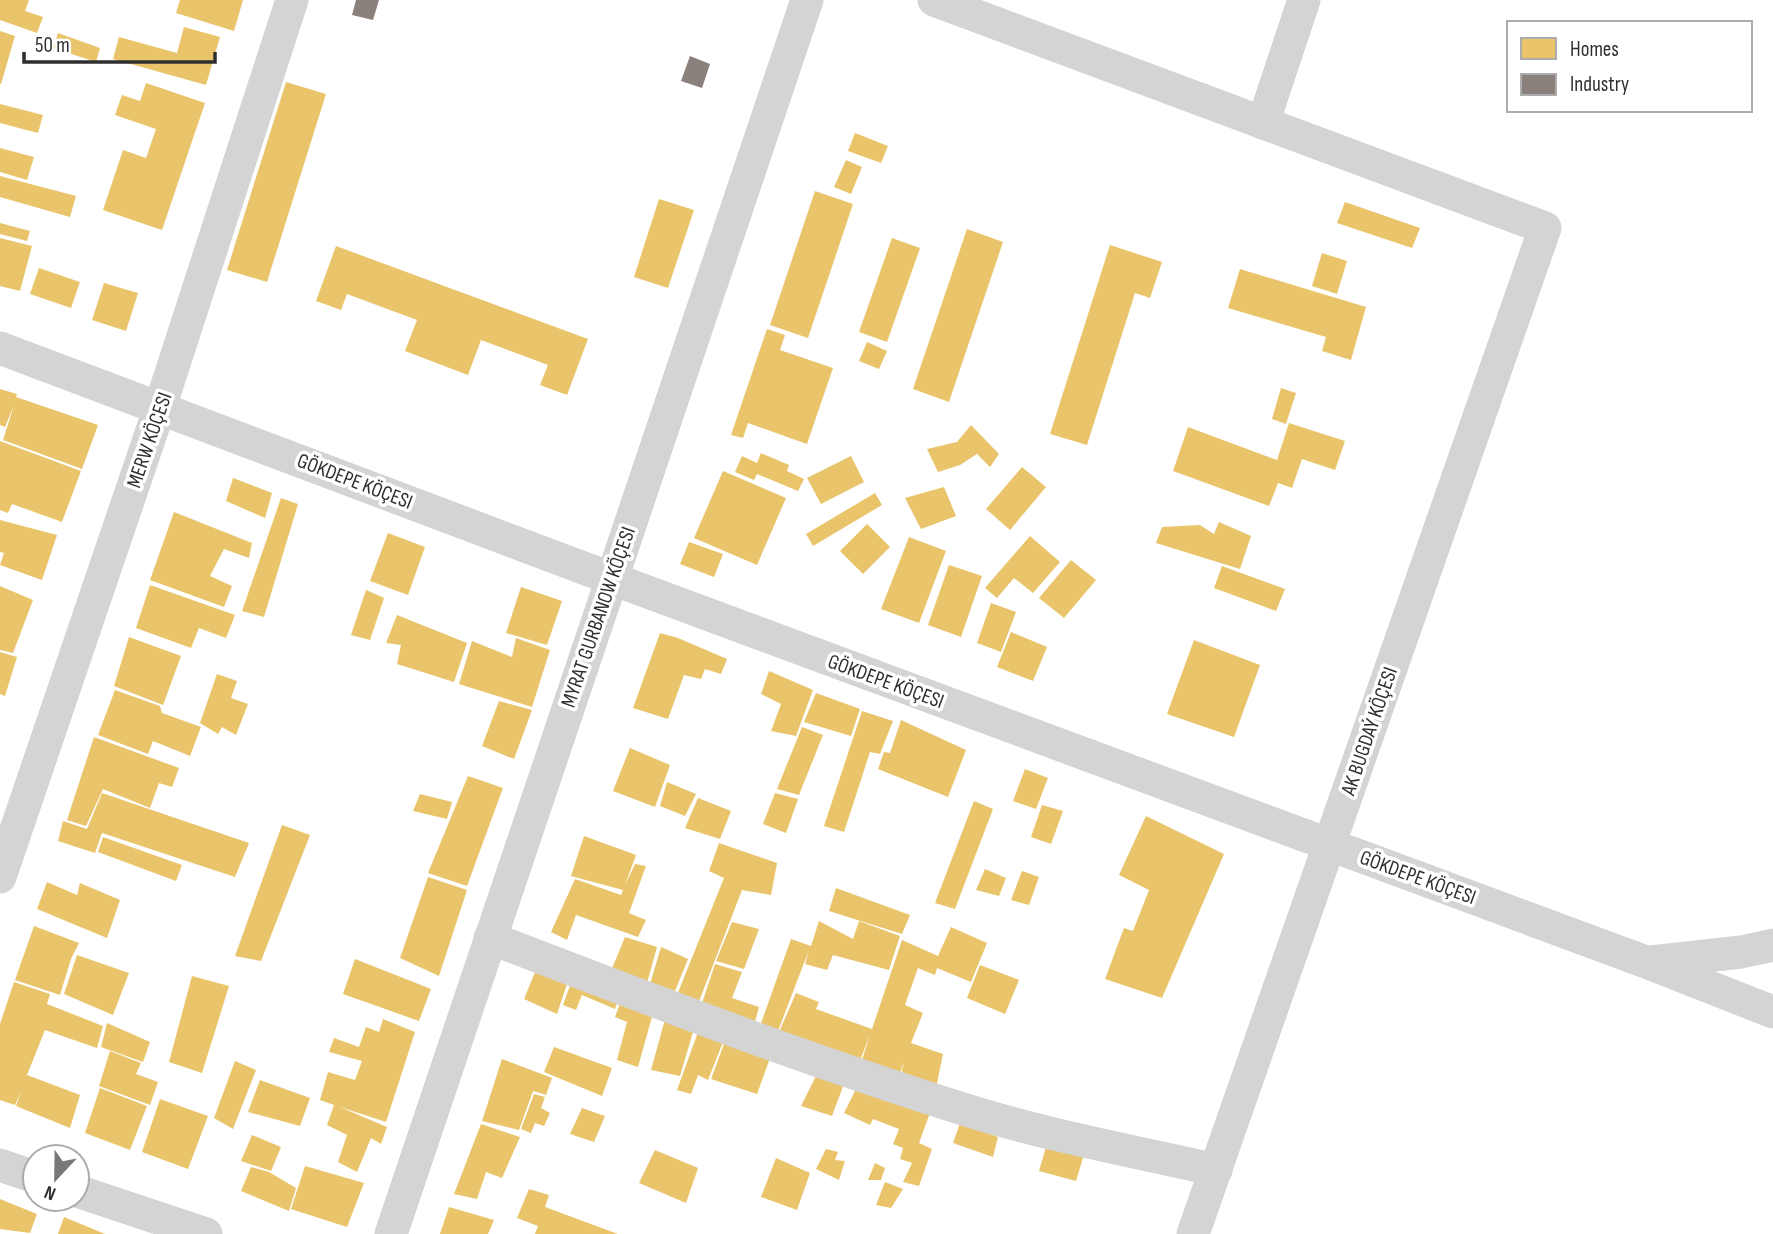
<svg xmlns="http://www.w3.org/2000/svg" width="1773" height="1234" viewBox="0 0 1773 1234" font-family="'Sofia Sans Condensed',sans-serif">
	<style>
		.homes { fill: #e9c46a }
		.industry { fill: #8a817c }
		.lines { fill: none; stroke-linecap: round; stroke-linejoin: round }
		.minor { stroke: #d4d4d4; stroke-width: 33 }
		.labels { text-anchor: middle; stroke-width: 7; stroke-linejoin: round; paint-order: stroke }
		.street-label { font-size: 21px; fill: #2f2f2f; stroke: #fff }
	</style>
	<rect width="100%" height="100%" fill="#fff"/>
	<!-- homes -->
	<g class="homes">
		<path d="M0 0H29L25 11 43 17 37 33 0 20Z"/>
		<path d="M180 0H243L234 31 176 13Z"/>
		<path d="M184 27 220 37 206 85 113 59 119 37 177 53Z"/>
		<path d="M0 31 15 36 1 84H0Z"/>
		<path d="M58 33 100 48 96 62 53 48Z"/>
		<path d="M286 82 326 94 267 282 227 270Z"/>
		<path d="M146 83 205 103 162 230 103 210 123 150 146 158 156 129 115 115 122 95 140 101Z"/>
		<path d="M0 104 43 115 38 133 0 123Z"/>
		<path d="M855 133 888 146 881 163 848 151Z"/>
		<path d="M0 148 34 157 27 180 0 172Z"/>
		<path d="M846 160 862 167 851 194 834 187Z"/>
		<path d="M0 176 76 196 70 217 0 197Z"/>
		<path d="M815 191 853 204 808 338 770 325Z"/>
		<path d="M659 199 694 210 668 288 634 277Z"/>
		<path d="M1345 202 1420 228 1412 248 1337 223Z"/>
		<path d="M0 223 30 231 27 241 0 234Z"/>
		<path d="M967 229 1003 242 949 402 913 389Z"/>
		<path d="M0 238 32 246 20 291 0 286Z"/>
		<path d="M892 238 920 248 887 342 859 332Z"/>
		<path d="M1110 245 1162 262 1150 298 1135 293 1087 445 1050 434Z"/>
		<path d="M336 246 588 339 567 395 540 385 548 365 481 340 468 375 405 351 417 320 347 294 341 310 316 301Z"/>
		<path d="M1322 253 1347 261 1337 294 1312 286Z"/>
		<path d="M39 268 80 282 71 308 30 294Z"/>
		<path d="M1240 269 1366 307 1351 360 1322 351 1326 337 1228 308Z"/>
		<path d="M104 283 138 293 126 331 92 320Z"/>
		<path d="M767 329 785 335 780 350 833 368 807 444 748 423 743 438 731 435Z"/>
		<path d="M867 342 887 351 879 369 859 361Z"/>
		<path d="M1281 388 1296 393 1286 424 1272 419Z"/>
		<path d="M0 389 17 394 16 397 98 425 82 469 3 440 14 405 5 427 0 425Z"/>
		<path d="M1289 423 1345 441 1335 470 1302 459 1292 488 1278 483 1269 506 1173 471 1188 427 1277 460Z"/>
		<path d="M971 425 999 454 990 467 977 454 960 465 938 472 927 449 957 442Z"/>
		<path d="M0 441 81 471 62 522 12 504 8 513 0 510Z"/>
		<path d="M761 453 789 465 787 471 804 479 798 491 757 474 754 480 735 472 742 456 757 463Z"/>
		<path d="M851 456 864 482 821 504 807 478Z"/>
		<path d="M1022 467 1046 487 1010 530 986 509Z"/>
		<path d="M723 471 786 498 757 565 694 538Z"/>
		<path d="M233 478 272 493 265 518 226 501Z"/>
		<path d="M944 487 956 516 921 529 905 498Z"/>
		<path d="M875 493 882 505 813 546 806 534Z"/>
		<path d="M281 498 298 504 264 617 242 611Z"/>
		<path d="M174 512 252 543 249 558 224 549 210 576 232 586 224 607 150 580Z"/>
		<path d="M0 520 57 535 42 580 0 565 4 553 0 552Z"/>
		<path d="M1219 522 1251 536 1240 569 1156 543 1162 527 1200 525 1214 534Z"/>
		<path d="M867 524 890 547 863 574 840 551Z"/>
		<path d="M388 533 425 547 408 595 370 581Z"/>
		<path d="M1030 536 1060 562 1033 593 1014 578 997 598 985 588Z"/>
		<path d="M909 537 946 551 919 623 881 609Z"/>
		<path d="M689 542 723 554 714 577 680 564Z"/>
		<path d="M1071 560 1096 580 1064 618 1039 598Z"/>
		<path d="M949 565 982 576 961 637 928 625Z"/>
		<path d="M1222 566 1285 589 1276 611 1214 588Z"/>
		<path d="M150 585 235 615 226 638 199 628 191 648 136 628Z"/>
		<path d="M0 586 33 600 13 653 0 650Z"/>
		<path d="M521 587 562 601 547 645 506 633Z"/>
		<path d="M366 590 384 598 370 640 351 635Z"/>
		<path d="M991 603 1016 612 1001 652 977 643Z"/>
		<path d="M397 615 467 643 454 682 397 664 401 645 386 643Z"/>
		<path d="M1011 632 1047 647 1033 681 997 667Z"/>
		<path d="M660 633 678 638 727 659 721 674 705 669 701 679 684 675 668 719 633 708Z"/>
		<path d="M129 637 181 656 163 705 114 686Z"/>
		<path d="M516 638 550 650 532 707 459 684 472 641 512 657Z"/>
		<path d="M1194 640 1260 665 1234 737 1167 714Z"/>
		<path d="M0 652 17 657 5 696 0 694Z"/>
		<path d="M769 671 813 690 796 736 771 731 781 704 761 694Z"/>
		<path d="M217 674 237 681 231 698 248 704 236 735 222 727 218 734 200 723Z"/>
		<path d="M115 690 160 706 162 713 201 727 190 756 153 741 148 754 98 735Z"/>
		<path d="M816 693 860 709 851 736 804 722Z"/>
		<path d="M499 701 532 710 514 759 482 746Z"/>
		<path d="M862 711 893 721 880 754 870 752 844 832 824 826Z"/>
		<path d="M901 720 966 750 948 797 878 769 884 752 890 753Z"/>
		<path d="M802 727 823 735 799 795 777 789Z"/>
		<path d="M94 737 179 768 172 787 159 783 150 808 103 789 86 826 67 820Z"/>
		<path d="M630 748 670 765 655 807 613 791Z"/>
		<path d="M1025 769 1048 778 1036 809 1013 801Z"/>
		<path d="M468 776 503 788 467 886 428 873Z"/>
		<path d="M667 782 696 794 685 816 660 806Z"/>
		<path d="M102 793 249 843 235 877 102 833 95 853 58 841 63 821 87 829Z"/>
		<path d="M775 793 798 799 786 833 763 824Z"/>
		<path d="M420 794 452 802 447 819 413 811Z"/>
		<path d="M698 798 731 811 720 839 685 828Z"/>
		<path d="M974 801 993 809 955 909 935 903Z"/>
		<path d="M1042 805 1063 811 1051 844 1031 837Z"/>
		<path d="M1146 816 1224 854 1162 998 1105 979 1124 928 1133 931 1149 890 1119 875Z"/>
		<path d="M282 825 310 835 261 961 235 956Z"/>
		<path d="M584 836 636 855 625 885 635 864 646 866 629 913 646 920 638 937 576 915 567 940 551 932 575 879 621 895 623 890 571 876Z"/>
		<path d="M103 837 182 865 176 881 98 852Z"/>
		<path d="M719 843 777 863 771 895 742 890 698 1004 677 995 724 878 709 871Z"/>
		<path d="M985 869 1006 878 999 896 976 890Z"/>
		<path d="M1022 871 1039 877 1029 905 1011 900Z"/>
		<path d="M428 877 467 890 439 976 400 958Z"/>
		<path d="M47 882 77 895 80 883 120 900 107 938 37 909Z"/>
		<path d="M836 888 910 915 902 934 829 911Z"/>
		<path d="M819 921 853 939 859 921 900 936 889 970 833 955 827 970 805 964 809 950 778 1031 760 1026 791 939 811 946Z"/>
		<path d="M732 922 759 929 744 969 716 961Z"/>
		<path d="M34 926 79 943 71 959 60 995 15 980Z"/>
		<path d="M951 927 987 943 971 982 937 968 935 975 918 968 905 1005 923 1013 911 1043 943 1054 936 1088 901 1075 904 1062 900 1073 861 1063 870 1035 859 1063 779 1032 796 993 819 1002 816 1009 872 1029 902 940 938 956Z"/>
		<path d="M625 937 657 947 647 983 611 971Z"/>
		<path d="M661 947 688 959 675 991 650 984Z"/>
		<path d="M77 955 129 973 113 1015 64 994Z"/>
		<path d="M355 959 431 989 419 1021 343 994Z"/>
		<path d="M540 960 571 972 557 1014 524 999Z"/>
		<path d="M715 964 742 972 732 998 759 1007 755 1022 701 1006Z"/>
		<path d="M980 965 1019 980 1005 1014 967 998Z"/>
		<path d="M574 974 621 992 615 1009 582 995 576 1010 563 1005Z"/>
		<path d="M192 976 229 986 202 1073 169 1062Z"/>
		<path d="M14 982 50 994 47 1004 103 1026 97 1048 45 1030 27 1075 80 1095 70 1128 16 1106 21 1092 15 1105 0 1100V1024Z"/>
		<path d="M623 995 655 1006 638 1067 617 1060 627 1022 615 1017Z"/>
		<path d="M667 1012 696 1022 680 1076 651 1070Z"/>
		<path d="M383 1019 415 1032 386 1122 340 1107 387 1127 381 1144 371 1138 357 1172 338 1162 347 1135 327 1125 334 1105 320 1100 328 1072 355 1080 362 1061 329 1052 334 1038 359 1047 366 1027 379 1032Z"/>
		<path d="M702 1021 727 1032 708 1080 698 1075 691 1094 677 1090Z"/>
		<path d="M107 1023 150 1042 143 1062 101 1047Z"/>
		<path d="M728 1033 773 1050 757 1094 711 1079Z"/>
		<path d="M554 1047 612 1068 602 1096 544 1072Z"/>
		<path d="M110 1051 141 1063 136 1074 158 1082 150 1105 99 1086Z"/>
		<path d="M502 1059 552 1078 546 1095 533 1091 519 1130 482 1121Z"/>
		<path d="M235 1061 256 1070 233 1129 214 1118Z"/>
		<path d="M818 1072 845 1081 832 1116 801 1106Z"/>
		<path d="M260 1080 310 1098 300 1126 248 1112Z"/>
		<path d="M859 1083 931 1110 919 1143 932 1149 919 1186 903 1182 912 1163 900 1159 903 1148 893 1144 899 1129 873 1119 870 1125 844 1113Z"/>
		<path d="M100 1088 147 1106 130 1150 85 1133Z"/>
		<path d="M534 1094 545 1097 541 1108 550 1113 544 1126 535 1123 531 1133 521 1129Z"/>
		<path d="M160 1099 208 1116 188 1169 142 1152Z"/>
		<path d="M582 1108 605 1116 594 1142 570 1134Z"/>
		<path d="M960 1123 998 1137 993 1157 953 1143Z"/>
		<path d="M481 1124 520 1137 502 1178 486 1172 477 1199 454 1194Z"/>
		<path d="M252 1135 281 1147 271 1171 241 1161Z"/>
		<path d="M1048 1140 1085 1151 1076 1181 1039 1171Z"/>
		<path d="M826 1149 838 1152 835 1160 845 1161 839 1180 816 1169Z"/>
		<path d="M655 1150 698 1168 686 1203 639 1183Z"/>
		<path d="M776 1158 810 1173 797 1210 761 1197Z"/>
		<path d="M875 1163 885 1168 881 1180H868Z"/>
		<path d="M305 1166 364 1183 347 1227 291 1209Z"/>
		<path d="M251 1167 269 1172 296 1188 289 1211 241 1191Z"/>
		<path d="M885 1182 903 1189 891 1208 876 1205Z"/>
		<path d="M529 1189 549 1195 545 1207 618 1234H535L538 1226 517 1218Z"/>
		<path d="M0 1199 37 1214 30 1233 0 1229Z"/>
		<path d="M449 1207 494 1220 488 1234H440Z"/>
		<path d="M64 1217 105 1234H58Z"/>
	</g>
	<!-- industry -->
	<g class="industry">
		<path d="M356 0H379L373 20 352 15Z"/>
		<path d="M690 56 710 64 702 88 681 81Z"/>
	</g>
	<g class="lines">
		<!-- minor -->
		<g class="minor">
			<path d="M934 0 1545 228 1193 1234"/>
			<path d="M1263 123 1304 0"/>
			<path d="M0 348 610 578 1646 962 1773 1012"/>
			<path d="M0 877 160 407 292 0"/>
			<path d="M490 938C646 998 803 1059 963 1109 1045 1135 1132 1151 1216 1170"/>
			<path d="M1651 962 1741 952 1773 945"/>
			<path d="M0 1165 35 1177"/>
			<path d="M77 1191 206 1234"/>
			<path d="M391 1234 807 0"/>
		</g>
	</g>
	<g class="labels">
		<!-- street labels -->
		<g class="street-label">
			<text transform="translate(149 440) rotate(-71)" y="7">MERW KÖÇESI</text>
			<text transform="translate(355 481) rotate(21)" y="7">GÖKDEPE KÖÇESI</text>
			<text transform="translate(598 617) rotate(-71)" y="7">MYRAT GURBANOW KÖÇESI</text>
			<text transform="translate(886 681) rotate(20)" y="7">GÖKDEPE KÖÇESI</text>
			<text transform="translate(1369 731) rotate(-71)" y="7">AK BUGDAÝ KÖÇESI</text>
			<text transform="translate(1418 877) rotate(20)" y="7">GÖKDEPE KÖÇESI</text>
		</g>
	</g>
	<!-- legend -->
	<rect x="1507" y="21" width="245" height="91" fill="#ffffff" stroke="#acacac" stroke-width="2"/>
	<rect x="1521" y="38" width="35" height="21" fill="#e9c46a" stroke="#acacac" stroke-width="2"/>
	<text x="1570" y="56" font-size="21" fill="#2f2f2f">Homes</text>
	<rect x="1521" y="74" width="35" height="21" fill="#8a817c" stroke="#acacac" stroke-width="2"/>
	<text x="1570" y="91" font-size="21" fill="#2f2f2f">Industry</text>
	<!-- north arrow -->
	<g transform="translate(56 1178) rotate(202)"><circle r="33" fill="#ffffff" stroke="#acacac" stroke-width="2"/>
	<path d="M0-5L12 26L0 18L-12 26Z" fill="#787878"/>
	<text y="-10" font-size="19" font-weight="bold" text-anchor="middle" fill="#2f2f2f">N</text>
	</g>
	<!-- scale -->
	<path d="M24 52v10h191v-10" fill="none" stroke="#2f2f2f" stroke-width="3.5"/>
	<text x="35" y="52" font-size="21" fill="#2f2f2f" stroke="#ffffff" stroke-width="5" paint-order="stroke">50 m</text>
</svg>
